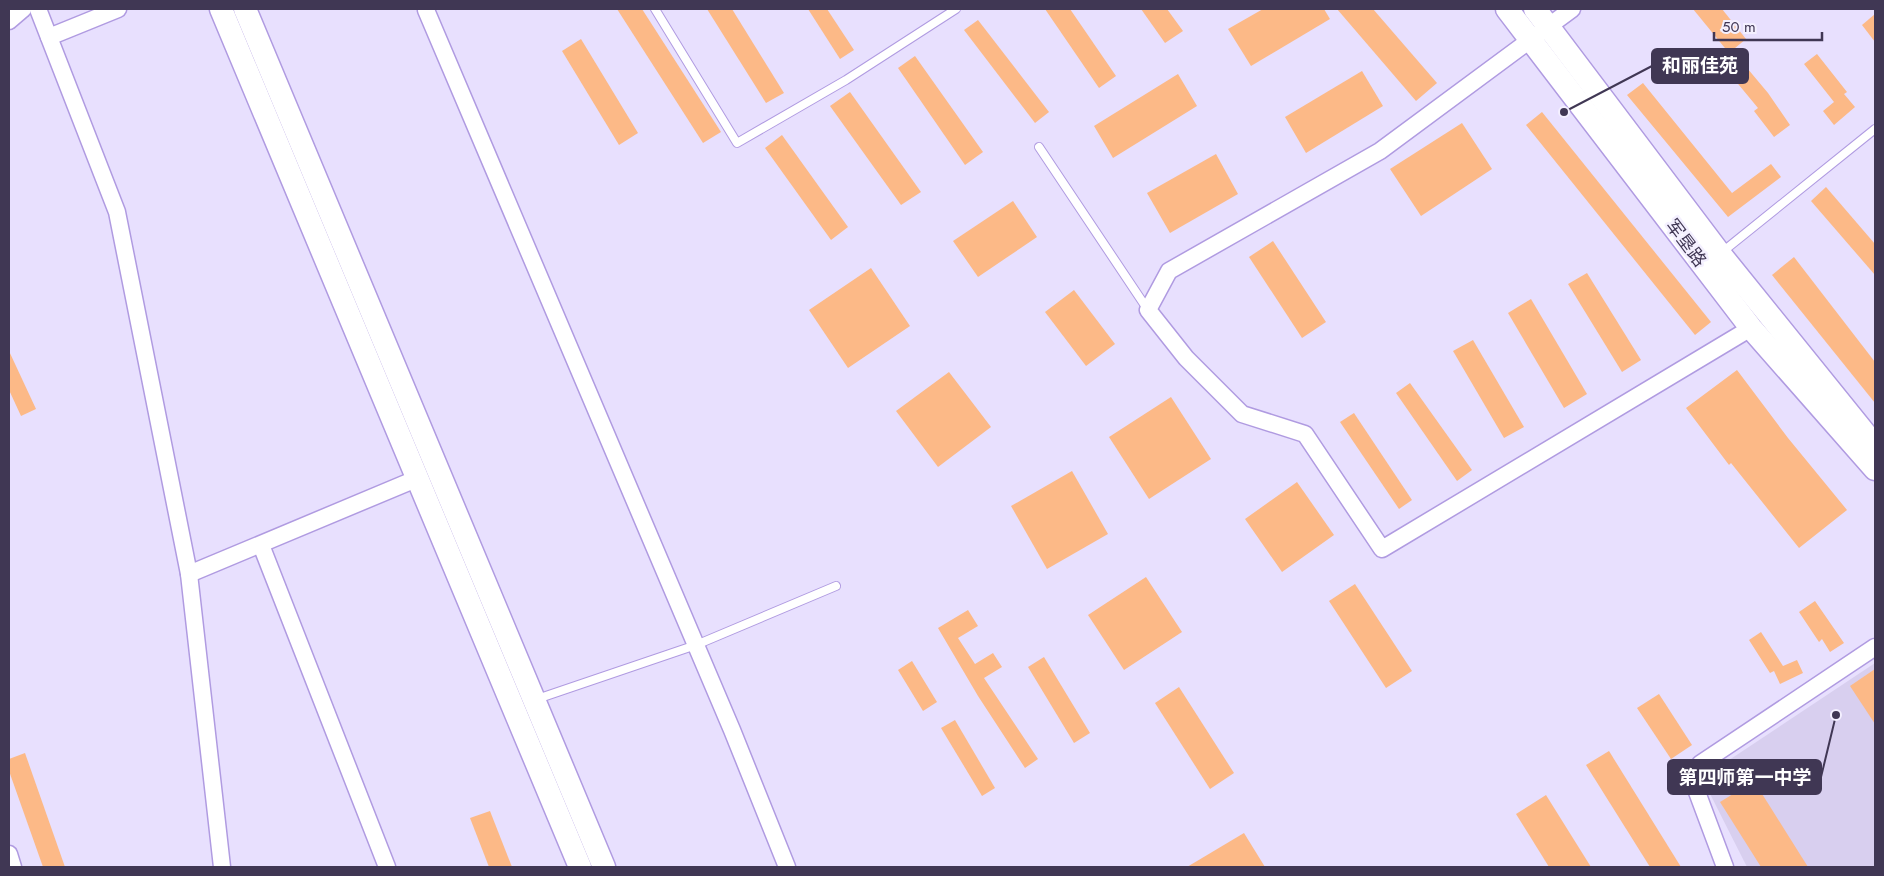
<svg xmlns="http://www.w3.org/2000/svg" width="1884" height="876" viewBox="0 0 1884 876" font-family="Jost,'Noto Sans SC',sans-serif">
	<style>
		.built { fill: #d8cfef }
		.building { fill: #fcb987 }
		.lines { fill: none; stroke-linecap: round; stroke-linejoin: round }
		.lane-casing { stroke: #b09be1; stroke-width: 10 }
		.street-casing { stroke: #b09be1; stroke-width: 19 }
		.secondary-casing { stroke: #b09be1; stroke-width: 25 }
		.lane { stroke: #fff; stroke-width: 8 }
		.street { stroke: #fff; stroke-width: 16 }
		.secondary { stroke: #fff; stroke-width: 22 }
		.labels { text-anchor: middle; stroke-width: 5; stroke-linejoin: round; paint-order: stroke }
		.street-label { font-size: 18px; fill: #403754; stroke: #f4f0ff }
		.leader { fill: none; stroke: #403754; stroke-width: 2 }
		.callout-dot { fill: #403754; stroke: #f4f0ff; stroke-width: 2 }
		.callout { fill: #403754; stroke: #403754; stroke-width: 2 }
		.callout-label { font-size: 19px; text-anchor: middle; font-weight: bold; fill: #fff }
	</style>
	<rect width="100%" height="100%" fill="#e8e0fe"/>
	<!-- built -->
	<path class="built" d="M1875 663V867H1747L1705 784 1717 768Z"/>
	<!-- building -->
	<g class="building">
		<path d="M617 9H642L721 132 703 143Z"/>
		<path d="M707 9H732L784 93 766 103Z"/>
		<path d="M808 9H827L854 50 840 59Z"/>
		<path d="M1045 9H1070L1116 76 1099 88Z"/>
		<path d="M1141 9H1167L1183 31 1165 43Z"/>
		<path d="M1263 9H1324L1330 19 1251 66 1228 29Z"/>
		<path d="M1337 9H1373L1437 83 1416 101Z"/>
		<path d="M1693 9H1722L1746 39 1729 53Z"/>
		<path d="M1875 14V42L1862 25Z"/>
		<path d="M978 20 1049 112 1035 123 964 30Z"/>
		<path d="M581 39 638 133 619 145 562 51Z"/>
		<path d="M1817 54 1847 92 1844 94 1855 107 1834 125 1823 111 1834 102 1804 64Z"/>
		<path d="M915 56 983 152 965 165 898 68Z"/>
		<path d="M1742 62 1768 93 1790 125 1774 137 1754 111 1758 108 1729 73Z"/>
		<path d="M1362 71 1383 106 1306 153 1285 117Z"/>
		<path d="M1178 74 1197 106 1113 158 1094 126Z"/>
		<path d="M1643 83 1732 193 1771 164 1781 177 1728 217 1627 95Z"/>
		<path d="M850 92 921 192 901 205 830 106Z"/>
		<path d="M1542 112 1711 322 1695 335 1526 125Z"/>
		<path d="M1462 123 1492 169 1421 216 1390 169Z"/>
		<path d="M782 135 848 227 831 240 765 148Z"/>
		<path d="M1216 154 1238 194 1170 233 1147 193Z"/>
		<path d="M1826 187 1875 244V275L1811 201Z"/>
		<path d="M1013 201 1037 237 978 277 953 241Z"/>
		<path d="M1273 241 1326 322 1302 338 1249 257Z"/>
		<path d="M1794 257 1875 362V403L1772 275Z"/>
		<path d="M871 268 910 326 848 368 809 310Z"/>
		<path d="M1587 273 1641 360 1622 372 1568 284Z"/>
		<path d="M1074 290 1115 344 1086 366 1045 312Z"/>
		<path d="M1531 299 1587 394 1564 408 1508 313Z"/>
		<path d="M1473 340 1524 427 1504 438 1453 351Z"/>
		<path d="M9 351 36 409 21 416 9 390Z"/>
		<path d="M1737 370 1788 438 1847 510 1799 548 1731 463 1729 465 1686 408Z"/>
		<path d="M949 372 991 427 938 467 896 411Z"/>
		<path d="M1410 383 1472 470 1457 481 1396 393Z"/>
		<path d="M1171 397 1211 459 1149 499 1109 437Z"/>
		<path d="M1354 413 1412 500 1399 509 1340 422Z"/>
		<path d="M1072 471 1108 534 1047 569 1011 506Z"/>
		<path d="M1297 482 1334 535 1282 572 1245 519Z"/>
		<path d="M1146 577 1182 632 1124 670 1088 615Z"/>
		<path d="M1355 584 1412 671 1386 688 1329 601Z"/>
		<path d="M1815 601 1844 643 1830 652 1822 639 1819 642 1799 612Z"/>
		<path d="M968 610 978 626 958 638 975 664 993 653 1002 667 984 678 1038 759 1025 768 978 696 938 628Z"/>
		<path d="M1761 632 1783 666 1797 660 1803 673 1780 684 1774 671 1770 673 1749 640Z"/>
		<path d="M1044 657 1090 733 1074 743 1028 667Z"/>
		<path d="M912 661 937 702 923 711 898 670Z"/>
		<path d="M1875 669V724L1850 686Z"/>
		<path d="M1179 687 1234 773 1210 789 1155 703Z"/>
		<path d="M1659 694 1692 745 1671 759 1637 708Z"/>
		<path d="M955 720 995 788 982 796 941 728Z"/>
		<path d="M1609 751 1681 867H1650L1586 765Z"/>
		<path d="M25 753 65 867H43L9 771V759Z"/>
		<path d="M1754 781 1808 867H1761L1720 802Z"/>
		<path d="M1546 795 1591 867H1549L1516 814Z"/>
		<path d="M490 811 512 867H489L470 818Z"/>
		<path d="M1244 833 1265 867H1187Z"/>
	</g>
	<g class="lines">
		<defs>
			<g id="lane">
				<path d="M655 9 737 143 846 80 956 9"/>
				<path d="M1039 147 1148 310"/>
				<path d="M1721 253 1875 129"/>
				<path d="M537 699 696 645 836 586"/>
			</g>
			<g id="street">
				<path d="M38 9 117 212 189 574 222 867"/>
				<path d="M1572 9 1380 151 1169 271 1148 310 1186 358 1242 414 1305 434 1382 549 1751 328"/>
				<path d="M426 10 732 730 787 867"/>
				<path d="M9 21 23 9"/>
				<path d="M49 37 118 9"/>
				<path d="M261 545 387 867"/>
				<path d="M189 574 416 479"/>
				<path d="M9 854 13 867"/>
				<path d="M1725 867 1694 784 1700 764 1875 647"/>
			</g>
			<g id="secondary">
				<path d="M221 9 580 867"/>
				<path d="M245 9 604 867"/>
				<path d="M1507 9 1751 328 1875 469"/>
				<path d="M1535 9 1720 254 1875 446"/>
			</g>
		</defs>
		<!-- lane casing -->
		<use href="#lane" class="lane-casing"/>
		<!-- street casing -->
		<use href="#street" class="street-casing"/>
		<!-- secondary casing -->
		<use href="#secondary" class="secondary-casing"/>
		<!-- lane -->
		<use href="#lane" class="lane"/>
		<!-- street -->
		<use href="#street" class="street"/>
		<!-- secondary -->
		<use href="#secondary" class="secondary"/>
	</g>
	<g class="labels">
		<!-- street labels -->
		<g class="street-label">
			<text transform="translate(1686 243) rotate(53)" y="6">军垦路</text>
		</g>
	</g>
	<!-- callouts -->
	<path class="leader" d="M1564 112L1652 66M1836 715L1821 777"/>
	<g class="callout-dot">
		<circle cx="1564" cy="112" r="5"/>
		<circle cx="1836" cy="715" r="5"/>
	</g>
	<g class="callout">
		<rect x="1652" y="49" width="96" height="34" rx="5"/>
		<rect x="1668" y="760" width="153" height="34" rx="5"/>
	</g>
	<g class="callout-label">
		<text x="1700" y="72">和丽佳苑</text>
		<text x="1745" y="784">第四师第一中学</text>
	</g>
	<!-- border -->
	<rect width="1884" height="876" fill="none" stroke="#403754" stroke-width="20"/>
	<!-- scale -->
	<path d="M1714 32v8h108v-8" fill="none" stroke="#403754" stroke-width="2.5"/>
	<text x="1722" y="32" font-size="15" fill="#403754" stroke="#f4f0ff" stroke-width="4" paint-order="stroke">50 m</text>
</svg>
